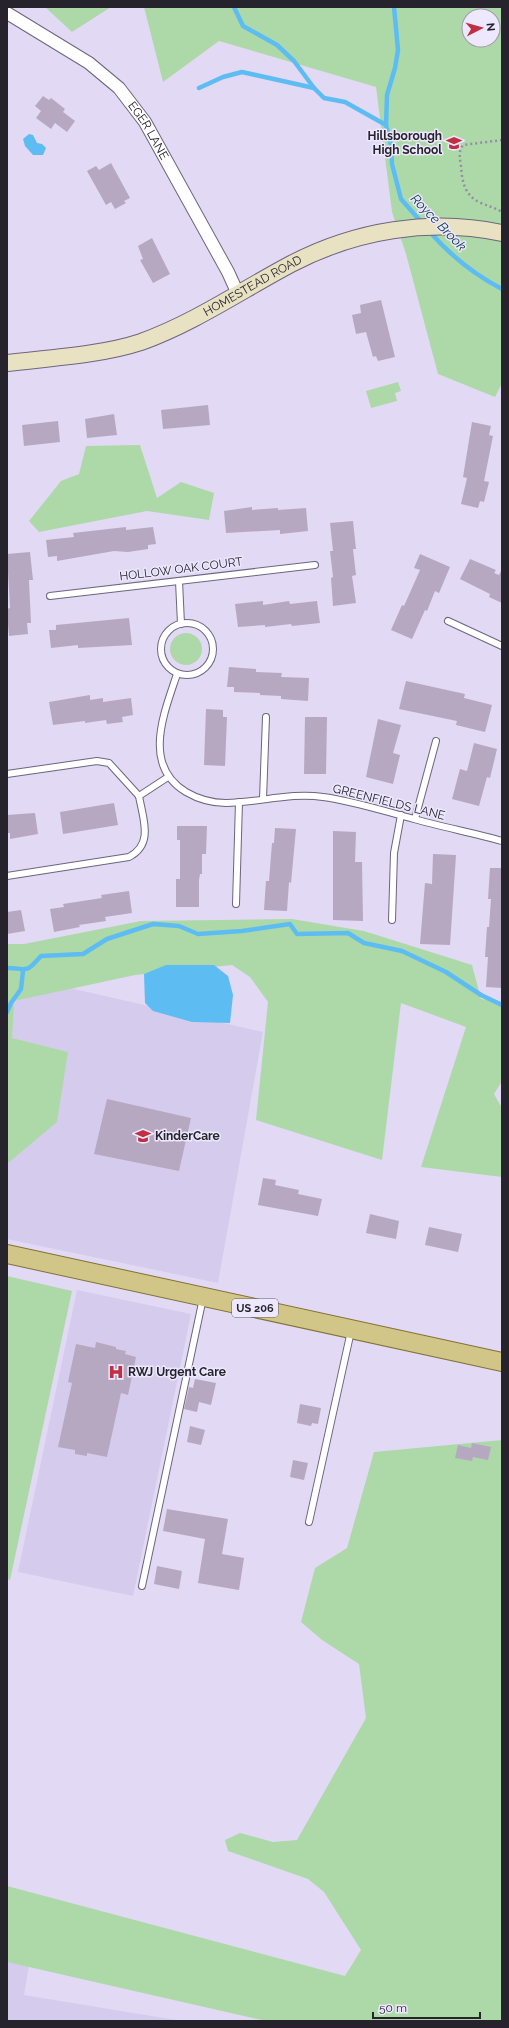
<svg xmlns="http://www.w3.org/2000/svg" width="509" height="2028" viewBox="0 0 509 2028" font-family="Raleway,sans-serif">
	<style>
		.built { fill: #d5cced }
		.green { fill: #add9a9; fill-rule: evenodd }
		.water { fill: #5dbdf3 }
		.lines { fill: none; stroke-linecap: round; stroke-linejoin: round }
		.stream { stroke: #5dbdf3; stroke-width: 4.5 }
		.building { fill: #b6a8c1 }
		.lane-casing { stroke: #6d657d; stroke-width: 8 }
		.street-casing { stroke: #6d657d; stroke-width: 14 }
		.secondary-casing { stroke: #6d657d; stroke-width: 18 }
		.primary-casing { stroke: #827334; stroke-width: 20 }
		.path { stroke: #948ea3; stroke-width: 2.5; stroke-dasharray: 2 3; stroke-linecap: butt }
		.lane { stroke: #fff; stroke-width: 6 }
		.street { stroke: #fff; stroke-width: 12 }
		.secondary { stroke: #e8e2c3; stroke-width: 16 }
		.primary { stroke: #d1c588; stroke-width: 18 }
		.labels { text-anchor: middle; stroke-width: 3; stroke-linejoin: round; paint-order: stroke }
		.shield { fill: #eee8fe; stroke: #625e6c; stroke-width: 1 }
		.shield-label { font-size: 11px; font-weight: bold; fill: #26232d }
		.street-label { font-size: 12px; fill: #26232d; stroke: #eee8fe }
		.poi-label { font-size: 12px; font-weight: bold; fill: #26232d; stroke: #eee8fe; text-anchor: start }
		.water-label { font-size: 13px; font-style: italic; fill: #043046; stroke: #eee8fe }
	</style>
	<rect width="100%" height="100%" fill="#e2d9f5"/>
	<!-- built -->
	<g class="built">
		<path d="M13 975 263 1032 218 1283 7 1239V1004Z"/>
		<path d="M77 1290 191 1314 133 1596 18 1572Z"/>
		<path d="M7 1954 30 1959 24 1995 182 2021H7Z"/>
	</g>
	<!-- green -->
	<g class="green">
		<path d="M45 7H111L72 32Z"/>
		<path d="M144 7H502V383L495 397 438 374 406 254 392 212 376 87 219 41 163 82ZM469 16H493V40H469Z"/>
		<path d="M398 382 401 391 395 393 397 401 371 408 366 391Z"/>
		<path d="M140 445 157 498 181 482 214 493 209 520 147 511 39 532 29 521 61 481 79 474 86 446Z"/>
		<circle cx="186" cy="649" r="16"/>
		<path d="M292 919 364 931 472 965 481 999 502 1002V1081L494 1094 502 1108V1177L421 1167 466 1027 401 1003 382 1160 256 1120 268 1002 250 977 232 965 135 975 14 1001 12 1038 68 1052 57 1122 7 1164V944H24L141 921Z"/>
		<path d="M7 1276 72 1291 10 1580 7 1579Z"/>
		<path d="M502 1440V2021H266L7 1962V1886L345 1976 361 1950 324 1892 308 1879 228 1851 225 1840 240 1833 273 1842 297 1840 366 1718 359 1664 322 1640 301 1622 315 1568 347 1548 374 1452Z"/>
	</g>
	<!-- water -->
	<g class="water">
		<path d="M29 134 33 135 37 143 42 144 46 148 43 155H33L25 146 23 139Z"/>
		<path d="M166 965H214L228 976 233 995 230 1023 192 1022 153 1011 145 1003 144 974Z"/>
	</g>
	<g class="lines">
		<!-- stream -->
		<g class="stream">
			<path d="M234 7 243 26 277 45 294 61 314 88 324 98 345 102 386 125"/>
			<path d="M394 7 398 50 395 68 387 95 386 125 391 145 392 164 401 199 423 224"/>
			<path d="M199 88 223 77 242 72 314 88"/>
			<path d="M429 231C449 254 475 275 502 289"/>
			<path d="M7 968C29 968 24 975 41 956L83 954 107 939 153 924 179 926 198 934 242 931 290 924 297 934 348 933 364 943 402 951 446 972 481 995 502 1005"/>
			<path d="M7 1012 11 1003 21 989 23 971"/>
		</g>
	</g>
	<!-- building -->
	<g class="building">
		<path d="M43 96 49 100 51 98 65 109 63 112 75 121 67 132 55 123 51 129 36 118 41 111 35 106Z"/>
		<path d="M111 163 130 198 124 201 126 203 115 209 111 202 106 205 87 171 96 166 99 170Z"/>
		<path d="M152 238 170 274 153 283 140 260 143 259 138 246Z"/>
		<path d="M381 300 395 357 378 361 376 356 373 357 366 332 356 334 352 315 361 313 360 305Z"/>
		<path d="M208 405 210 425 163 429 161 410Z"/>
		<path d="M114 414 117 435 87 438 85 419Z"/>
		<path d="M58 421 60 442 24 446 22 425Z"/>
		<path d="M472 422 491 426 489 435 493 436 484 481 489 482 484 502 480 501 478 508 461 504 467 478 463 477Z"/>
		<path d="M252 507V510L278 508V510L306 508 308 531 280 534V530L226 533 224 511Z"/>
		<path d="M353 521 356 549H353L356 575 352 576 356 603 333 606 331 578 333 577 330 551H333L330 523Z"/>
		<path d="M126 527V530L153 527 156 544 148 545V549L128 552 114 551 57 561V556L48 557 46 540 74 537 73 533Z"/>
		<path d="M30 552 33 580H29L31 623H27L28 634 9 636 7 612V609L10 608 7 554Z"/>
		<path d="M420 554 450 567 439 593 435 591 427 611 425 610 412 639 391 630 402 605 404 606 420 570 414 568Z"/>
		<path d="M470 559 496 570 494 573 499 575 502 569V603L489 597 490 594 460 579Z"/>
		<path d="M263 601V605L289 601 290 604 317 601 320 623 292 626 291 624 265 627V625L238 627 235 604Z"/>
		<path d="M129 618 132 645 78 648V645L51 648 49 630H56V625Z"/>
		<path d="M229 667 256 669V672L282 673 281 677 309 678 308 701 281 699V696L260 695V693L234 692V687H227Z"/>
		<path d="M406 681 465 694 464 698 492 705 485 732 456 725 457 721 399 709Z"/>
		<path d="M90 695V700L103 698V702L131 698 133 715 122 717 123 722 107 724 106 720 85 723V721L53 725 49 702Z"/>
		<path d="M206 709 223 710V717H227L225 766 204 765Z"/>
		<path d="M305 717H327L326 774H304Z"/>
		<path d="M378 719 401 725 393 753 400 755 393 784 366 777Z"/>
		<path d="M474 743 497 749 490 778 487 777 479 806 452 799 460 769 467 771Z"/>
		<path d="M114 803 118 825 63 834 60 812Z"/>
		<path d="M35 813 38 834 10 839V833H7V815Z"/>
		<path d="M177 826H207L206 854H202V874H200L199 880V907H176V879H180V840H177Z"/>
		<path d="M275 828 296 829 291 883 289 882 287 911 264 910 266 881H269L272 843H274Z"/>
		<path d="M333 831 356 832 355 862H362L363 921 333 920Z"/>
		<path d="M433 854 456 855 450 945 420 944 425 883 432 884Z"/>
		<path d="M490 868H502V988L486 987 488 957H485L487 927H489L491 899H488Z"/>
		<path d="M129 891 132 913 105 917 106 921 79 925 80 927 54 932 50 909 64 907 63 904 102 898 101 895Z"/>
		<path d="M21 910 25 931 7 934V912Z"/>
		<path d="M107 1099 191 1118 179 1171 94 1154Z"/>
		<path d="M263 1178 276 1180 275 1185 299 1190 298 1194 322 1199 318 1216 258 1205Z"/>
		<path d="M370 1214 399 1221 396 1239 366 1233Z"/>
		<path d="M429 1227 462 1234 458 1252 425 1245Z"/>
		<path d="M96 1342 116 1347V1349L126 1351 125 1354 136 1357 128 1395 121 1393 107 1457 87 1453V1456L75 1454V1450L58 1447 72 1383 68 1382 76 1344 95 1348Z"/>
		<path d="M195 1379 216 1383 211 1405 199 1402 197 1412 184 1409 189 1387 193 1388Z"/>
		<path d="M300 1404 321 1408 318 1424 312 1423 311 1426 297 1423Z"/>
		<path d="M190 1426 205 1430 201 1445 187 1442Z"/>
		<path d="M472 1443 491 1447 488 1460 473 1457 472 1461 455 1458 458 1445 471 1448Z"/>
		<path d="M293 1460 308 1463 304 1480 290 1477Z"/>
		<path d="M167 1509 228 1519 222 1554 244 1558 239 1590 198 1583 205 1539 163 1531Z"/>
		<path d="M157 1566 182 1571 179 1589 154 1584Z"/>
	</g>
	<g class="lines">
		<defs>
			<g id="lane">
				<path d="M179 581 181 624"/>
				<path d="M50 596 315 565"/>
				<path d="M448 621 502 646"/>
				<circle cx="187" cy="649" r="26"/>
				<path d="M177 674C165 711 141 765 186 792 198 799 211 803 226 803 258 803 290 792 323 797 354 801 383 811 414 819 443 827 473 833 502 841"/>
				<path d="M7 774 97 761 109 763 139 796"/>
				<path d="M139 796 168 777"/>
				<path d="M263 799 266 717"/>
				<path d="M415 819 436 741"/>
				<path d="M7 876 129 857C154 844 143 819 139 796"/>
				<path d="M236 904 239 802"/>
				<path d="M392 920 394 853 401 815"/>
				<path d="M309 1522 351 1331"/>
				<path d="M142 1586 203 1298"/>
			</g>
			<g id="street">
				<path id="s1" d="M7 13 89 63 119 88 145 122 228 272 238 294"/>
			</g>
			<g id="secondary">
				<path id="s2" d="M7 363C49 358 102 355 141 342 194 323 242 290 291 264 356 230 430 218 502 233"/>
			</g>
			<path id="primary" d="M7 1254 502 1362"/>
		</defs>
		<!-- lane casing -->
		<use href="#lane" class="lane-casing"/>
		<!-- street casing -->
		<use href="#street" class="street-casing"/>
		<!-- secondary casing -->
		<use href="#secondary" class="secondary-casing"/>
		<!-- primary casing -->
		<use href="#primary" class="primary-casing"/>
		<!-- path -->
		<path class="path" d="M502 140 463 145C458 152 460 158 461 166 462 180 464 195 479 202 487 206 494 207 502 212"/>
		<!-- lane -->
		<use href="#lane" class="lane"/>
		<!-- street -->
		<use href="#street" class="street"/>
		<!-- secondary -->
		<use href="#secondary" class="secondary"/>
		<!-- primary -->
		<use href="#primary" class="primary"/>
	</g>
	<!-- icons -->
	<defs>
		<symbol id="school-bare" viewBox="-9 -9 18 18"><path d="M0-5L7-2L0 1L-7-2ZM-4 1L0 2.5L4 1V4Q0 6-4 4Z" fill="#c02f42" stroke="#eee8fe" stroke-width="2.5" paint-order="stroke"/></symbol>
		<symbol id="hospital-bare" viewBox="-9 -9 18 18"><path d="M-5-5h3v3.5h4V-5h3V5h-3V1.5h-4V5h-3Z" fill="#c02f42" stroke="#eee8fe" stroke-width="2.5" paint-order="stroke"/></symbol>
	</defs>
	<g fill-rule="evenodd">
		<use href="#school-bare" x="443" y="132" width="22" height="22"/>
		<use href="#school-bare" x="132" y="1125" width="22" height="22"/>
		<use href="#hospital-bare" x="105" y="1361" width="22" height="22"/>
	</g>
	<g class="labels">
		<!-- shield labels -->
		<rect class="shield" x="232" y="1299" width="46" height="18" rx="3"/>
		<g class="shield-label">
			<text x="255" y="1312">US 206</text>
		</g>
		<!-- street labels -->
		<g class="street-label">
			<text dy="4" stroke="none"><textPath href="#s1" startOffset="187">EGER LANE</textPath></text>
			<text dy="4" stroke="none"><textPath href="#s2" startOffset="261">HOMESTEAD ROAD</textPath></text>
			<text transform="translate(181 569) rotate(-7)" y="4">HOLLOW OAK COURT</text>
			<text transform="translate(389 802) rotate(14)" y="4">GREENFIELDS LANE</text>
		</g>
		<!-- poi labels -->
		<g class="poi-label">
			<text x="442" y="140" text-anchor="end">Hillsborough<tspan x="442" dy="14">High School</tspan></text>
			<text x="155" y="1140">KinderCare</text>
			<text x="128" y="1376">RWJ Urgent Care</text>
		</g>
		<!-- water labels -->
		<g class="water-label">
			<text transform="translate(439 222) rotate(46)" y="5">Royce Brook</text>
		</g>
	</g>
	<!-- border -->
	<rect width="509" height="2028" fill="none" stroke="#26232d" stroke-width="16"/>
	<!-- north arrow -->
	<g transform="translate(481 28) rotate(84)"><circle r="19" fill="#eee8fe" stroke="#9e99aa"/>
	<path d="M0-3L7 15L0 10L-7 15Z" fill="#c02f42"/>
	<text y="-6" font-size="11" font-weight="bold" text-anchor="middle" fill="#26232d">N</text>
	</g>
	<!-- scale -->
	<path d="M373 2012v6h107v-6" fill="none" stroke="#26232d" stroke-width="2"/>
	<text x="379" y="2012" font-size="12" fill="#26232d" stroke="#eee8fe" stroke-width="3" paint-order="stroke">50 m</text>
</svg>
